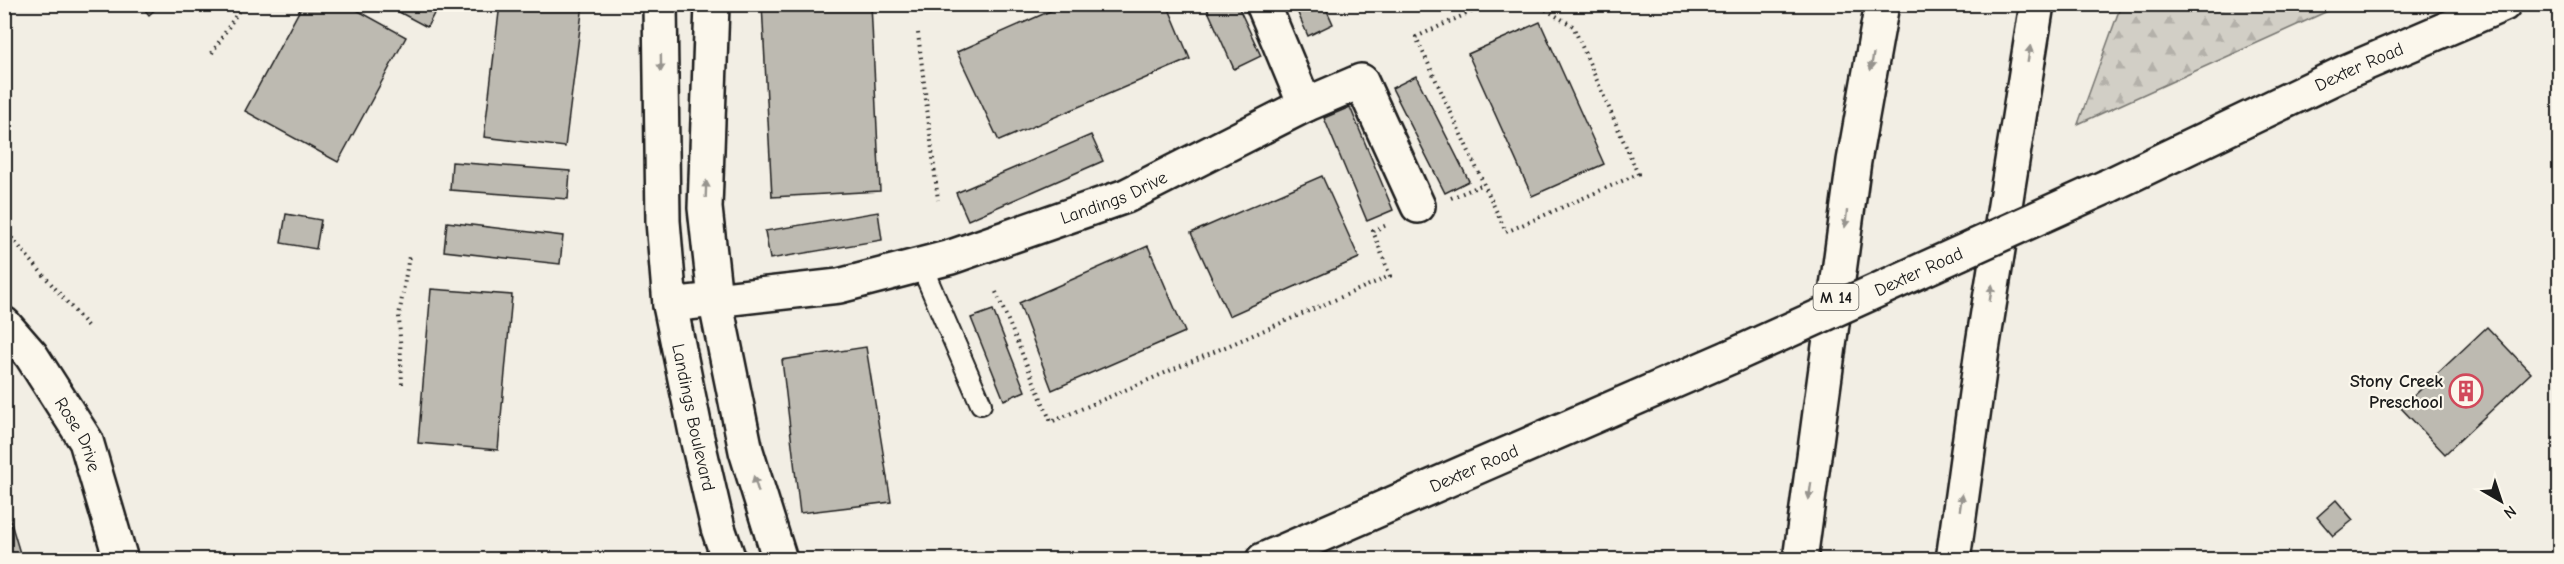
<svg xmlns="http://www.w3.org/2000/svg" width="2564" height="564" viewBox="0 0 2564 564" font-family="'Comic Neue',sans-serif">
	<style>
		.forest { fill: url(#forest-firs); stroke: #777671; stroke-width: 1.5 }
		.building { fill: #bdbab1; stroke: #1c1c1c; stroke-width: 1.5 }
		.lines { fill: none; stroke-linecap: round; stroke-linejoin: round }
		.lane-casing { stroke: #1c1c1c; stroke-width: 24 }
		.street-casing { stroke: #1c1c1c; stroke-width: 38 }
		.secondary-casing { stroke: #1c1c1c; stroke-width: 38 }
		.highway-casing { stroke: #1c1c1c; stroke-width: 38 }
		.path { stroke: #1c1c1c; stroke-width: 4; stroke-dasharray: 1.5 4.5; stroke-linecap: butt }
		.lane { stroke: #fbf7ec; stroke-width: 20 }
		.street { stroke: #fbf7ec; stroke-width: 33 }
		.secondary { stroke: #fbf7ec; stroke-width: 33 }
		.highway { stroke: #fbf7ec; stroke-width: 33 }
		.secondary-bridge-casing { stroke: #1c1c1c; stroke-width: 38; stroke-linecap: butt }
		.secondary-bridge { stroke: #fbf7ec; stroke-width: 33 }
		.oneway { fill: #97948e }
		.labels { text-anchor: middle; stroke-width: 4.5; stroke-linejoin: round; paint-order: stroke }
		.shield { fill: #fbf7ec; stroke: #5f5e5a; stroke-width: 1.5 }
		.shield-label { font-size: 16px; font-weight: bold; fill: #1c1c1c }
		.street-label { font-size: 18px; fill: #1c1c1c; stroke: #fbf7ec }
		.poi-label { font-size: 18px; font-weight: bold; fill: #1c1c1c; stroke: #fbf7ec; text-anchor: end }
	</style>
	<defs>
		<pattern id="forest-firs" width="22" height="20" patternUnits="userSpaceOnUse" patternTransform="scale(1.5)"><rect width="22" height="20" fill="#d2cfc6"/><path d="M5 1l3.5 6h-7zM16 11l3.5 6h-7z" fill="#b4b1aa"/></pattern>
	</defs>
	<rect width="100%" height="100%" fill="#f2eee4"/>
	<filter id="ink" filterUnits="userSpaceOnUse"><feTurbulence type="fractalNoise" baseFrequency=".0167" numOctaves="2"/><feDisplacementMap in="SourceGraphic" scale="12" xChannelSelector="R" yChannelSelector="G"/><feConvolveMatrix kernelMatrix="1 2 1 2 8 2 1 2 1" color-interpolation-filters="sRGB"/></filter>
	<g filter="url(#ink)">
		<!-- forest -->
		<path class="forest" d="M2121 5V4L2341 5 2078 124Z"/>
		<!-- building -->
		<g class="building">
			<path d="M140 4H161L149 15Z"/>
			<path d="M303 4H346L406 37 338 162 245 111Z"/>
			<path d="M384 4H439L427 27Z"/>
			<path d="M500 4H583L565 147 484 137Z"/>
			<path d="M762 4H871L880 191 772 197Z"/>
			<path d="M1066 4H1167L1190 59 999 141 957 52Z"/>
			<path d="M1205 4H1237L1261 56 1234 69Z"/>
			<path d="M1294 4H1324L1333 24 1308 36Z"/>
			<path d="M1540 22 1604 164 1532 196 1468 54Z"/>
			<path d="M1416 76 1469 181 1445 193 1392 88Z"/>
			<path d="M1350 107 1393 210 1367 221 1324 118Z"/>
			<path d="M1091 135 1103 161 968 220 956 193Z"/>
			<path d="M452 162 570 171 568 199 450 190Z"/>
			<path d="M1322 176 1359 258 1229 316 1191 233Z"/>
			<path d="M878 212 882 240 770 259 765 231Z"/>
			<path d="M286 214 321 220 316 249 281 243Z"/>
			<path d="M447 222 563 236 560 264 444 251Z"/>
			<path d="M1148 246 1185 332 1052 390 1019 303Z"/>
			<path d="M431 289 512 295 498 450 418 443Z"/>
			<path d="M993 310 1025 391 1004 400 971 318Z"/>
			<path d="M2487 327 2531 373 2445 454 2401 408Z"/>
			<path d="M866 347 891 502 800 513 782 360Z"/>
			<path d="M2336 500 2353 520 2333 536 2317 517Z"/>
			<path d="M6 506 22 560H4Z"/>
		</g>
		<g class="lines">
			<defs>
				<path id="lane" d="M921 265 981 404"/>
				<g id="street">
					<path id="s1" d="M660 4 663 221 670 305 697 438 718 528 729 560"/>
					<path d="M712 4 705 208 715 299 746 451 780 560"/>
					<path d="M1263 4 1305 105"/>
					<path id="s2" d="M670 305 839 286 951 257 1126 196 1305 105 1361 81 1418 206"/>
					<path id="s3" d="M4 324 31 355 86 441 121 560"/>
				</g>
				<g id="secondary">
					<path id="s4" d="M2108 186 2348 71 2504 4"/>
					<path id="s5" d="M1263 560 1730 357"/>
				</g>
				<g id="highway">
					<path d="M1800 560 1854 161 1882 4"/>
					<path d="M1953 560 1982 350 2037 4"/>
				</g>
			</defs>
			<!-- lane casing -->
			<use href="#lane" class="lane-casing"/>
			<!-- street casing -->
			<use href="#street" class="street-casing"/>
			<!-- secondary casing -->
			<use href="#secondary" class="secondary-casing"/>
			<!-- highway casing -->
			<use href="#highway" class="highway-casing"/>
			<!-- path -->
			<g class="path">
				<path d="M1488 4 1416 37 1506 232 1638 174 1573 26 1536 4"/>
				<path d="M918 33 938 200"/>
				<path d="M212 53 243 4"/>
				<path d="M1451 198 1484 184"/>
				<path d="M4 229 90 329"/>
				<path d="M996 292 1051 422 1390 276 1373 231 1389 224"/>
				<path d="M402 384 399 316 409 256"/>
			</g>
			<!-- lane -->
			<use href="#lane" class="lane"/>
			<!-- street -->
			<use href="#street" class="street"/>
			<!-- secondary -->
			<use href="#secondary" class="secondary"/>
			<!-- highway -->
			<use href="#highway" class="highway"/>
			<defs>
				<g id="secondary-bridge">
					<path id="s6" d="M1730 357 2108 186"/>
				</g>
			</defs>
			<!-- secondary-bridge casing -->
			<use href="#secondary-bridge" class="secondary-bridge-casing"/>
			<!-- secondary-bridge -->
			<use href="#secondary-bridge" class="secondary-bridge"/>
		</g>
		<!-- one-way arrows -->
		<defs><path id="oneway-solid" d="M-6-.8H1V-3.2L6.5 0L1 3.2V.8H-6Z" transform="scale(1.5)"/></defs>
		<g class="oneway">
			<use href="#oneway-solid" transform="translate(2029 54) rotate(-81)"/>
			<use href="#oneway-solid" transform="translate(1872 62) rotate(100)"/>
			<use href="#oneway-solid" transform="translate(661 63) rotate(89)"/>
			<use href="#oneway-solid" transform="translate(706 189) rotate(-88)"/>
			<use href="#oneway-solid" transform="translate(1846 219) rotate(97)"/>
			<use href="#oneway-solid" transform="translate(1991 293) rotate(-81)"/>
			<use href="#oneway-solid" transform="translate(756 484) rotate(-107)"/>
			<use href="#oneway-solid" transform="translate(1810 491) rotate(98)"/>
			<use href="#oneway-solid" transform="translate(1961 502) rotate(-82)"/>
		</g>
	</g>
	<!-- icons -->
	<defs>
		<symbol id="building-ring" viewBox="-11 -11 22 22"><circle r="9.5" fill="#fbf7ec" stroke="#d1495b" stroke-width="1.5"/><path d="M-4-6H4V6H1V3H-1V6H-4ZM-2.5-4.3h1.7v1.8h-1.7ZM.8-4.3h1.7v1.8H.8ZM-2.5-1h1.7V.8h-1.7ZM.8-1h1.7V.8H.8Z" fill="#d1495b"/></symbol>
	</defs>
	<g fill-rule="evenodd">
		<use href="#building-ring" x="2447" y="372" width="38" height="38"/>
	</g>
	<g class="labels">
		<!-- shield labels -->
		<rect class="shield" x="1813.5" y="284" width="45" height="26" rx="4.5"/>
		<g class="shield-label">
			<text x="1836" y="303">M 14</text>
		</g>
		<!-- street labels -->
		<g class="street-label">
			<text dy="6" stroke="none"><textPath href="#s4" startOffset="278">Dexter Road</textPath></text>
			<text dy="6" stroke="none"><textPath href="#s2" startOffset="459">Landings Drive</textPath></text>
			<text dy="6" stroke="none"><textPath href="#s6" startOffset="207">Dexter Road</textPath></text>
			<text dy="6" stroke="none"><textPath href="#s1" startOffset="416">Landings Boulevard</textPath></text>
			<text dy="6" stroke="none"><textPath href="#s3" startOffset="134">Rose Drive</textPath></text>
			<text dy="6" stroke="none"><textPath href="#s5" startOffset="230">Dexter Road</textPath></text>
		</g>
		<!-- poi labels -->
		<g class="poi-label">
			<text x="2443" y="387">Stony Creek<tspan x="2443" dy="21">Preschool</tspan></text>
		</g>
	</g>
	<!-- margin -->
	<rect width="2564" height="564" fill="none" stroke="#fbf7ec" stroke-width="24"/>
	<rect x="12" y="12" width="2540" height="540" fill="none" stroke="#1c1c1c" stroke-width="2" filter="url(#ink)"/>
	<!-- north arrow -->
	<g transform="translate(2501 501) rotate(141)" stroke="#fbf7ec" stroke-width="4.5" paint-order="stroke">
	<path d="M0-4.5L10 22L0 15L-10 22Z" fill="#1c1c1c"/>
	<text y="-9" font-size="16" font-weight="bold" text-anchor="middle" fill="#1c1c1c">N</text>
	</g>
</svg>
